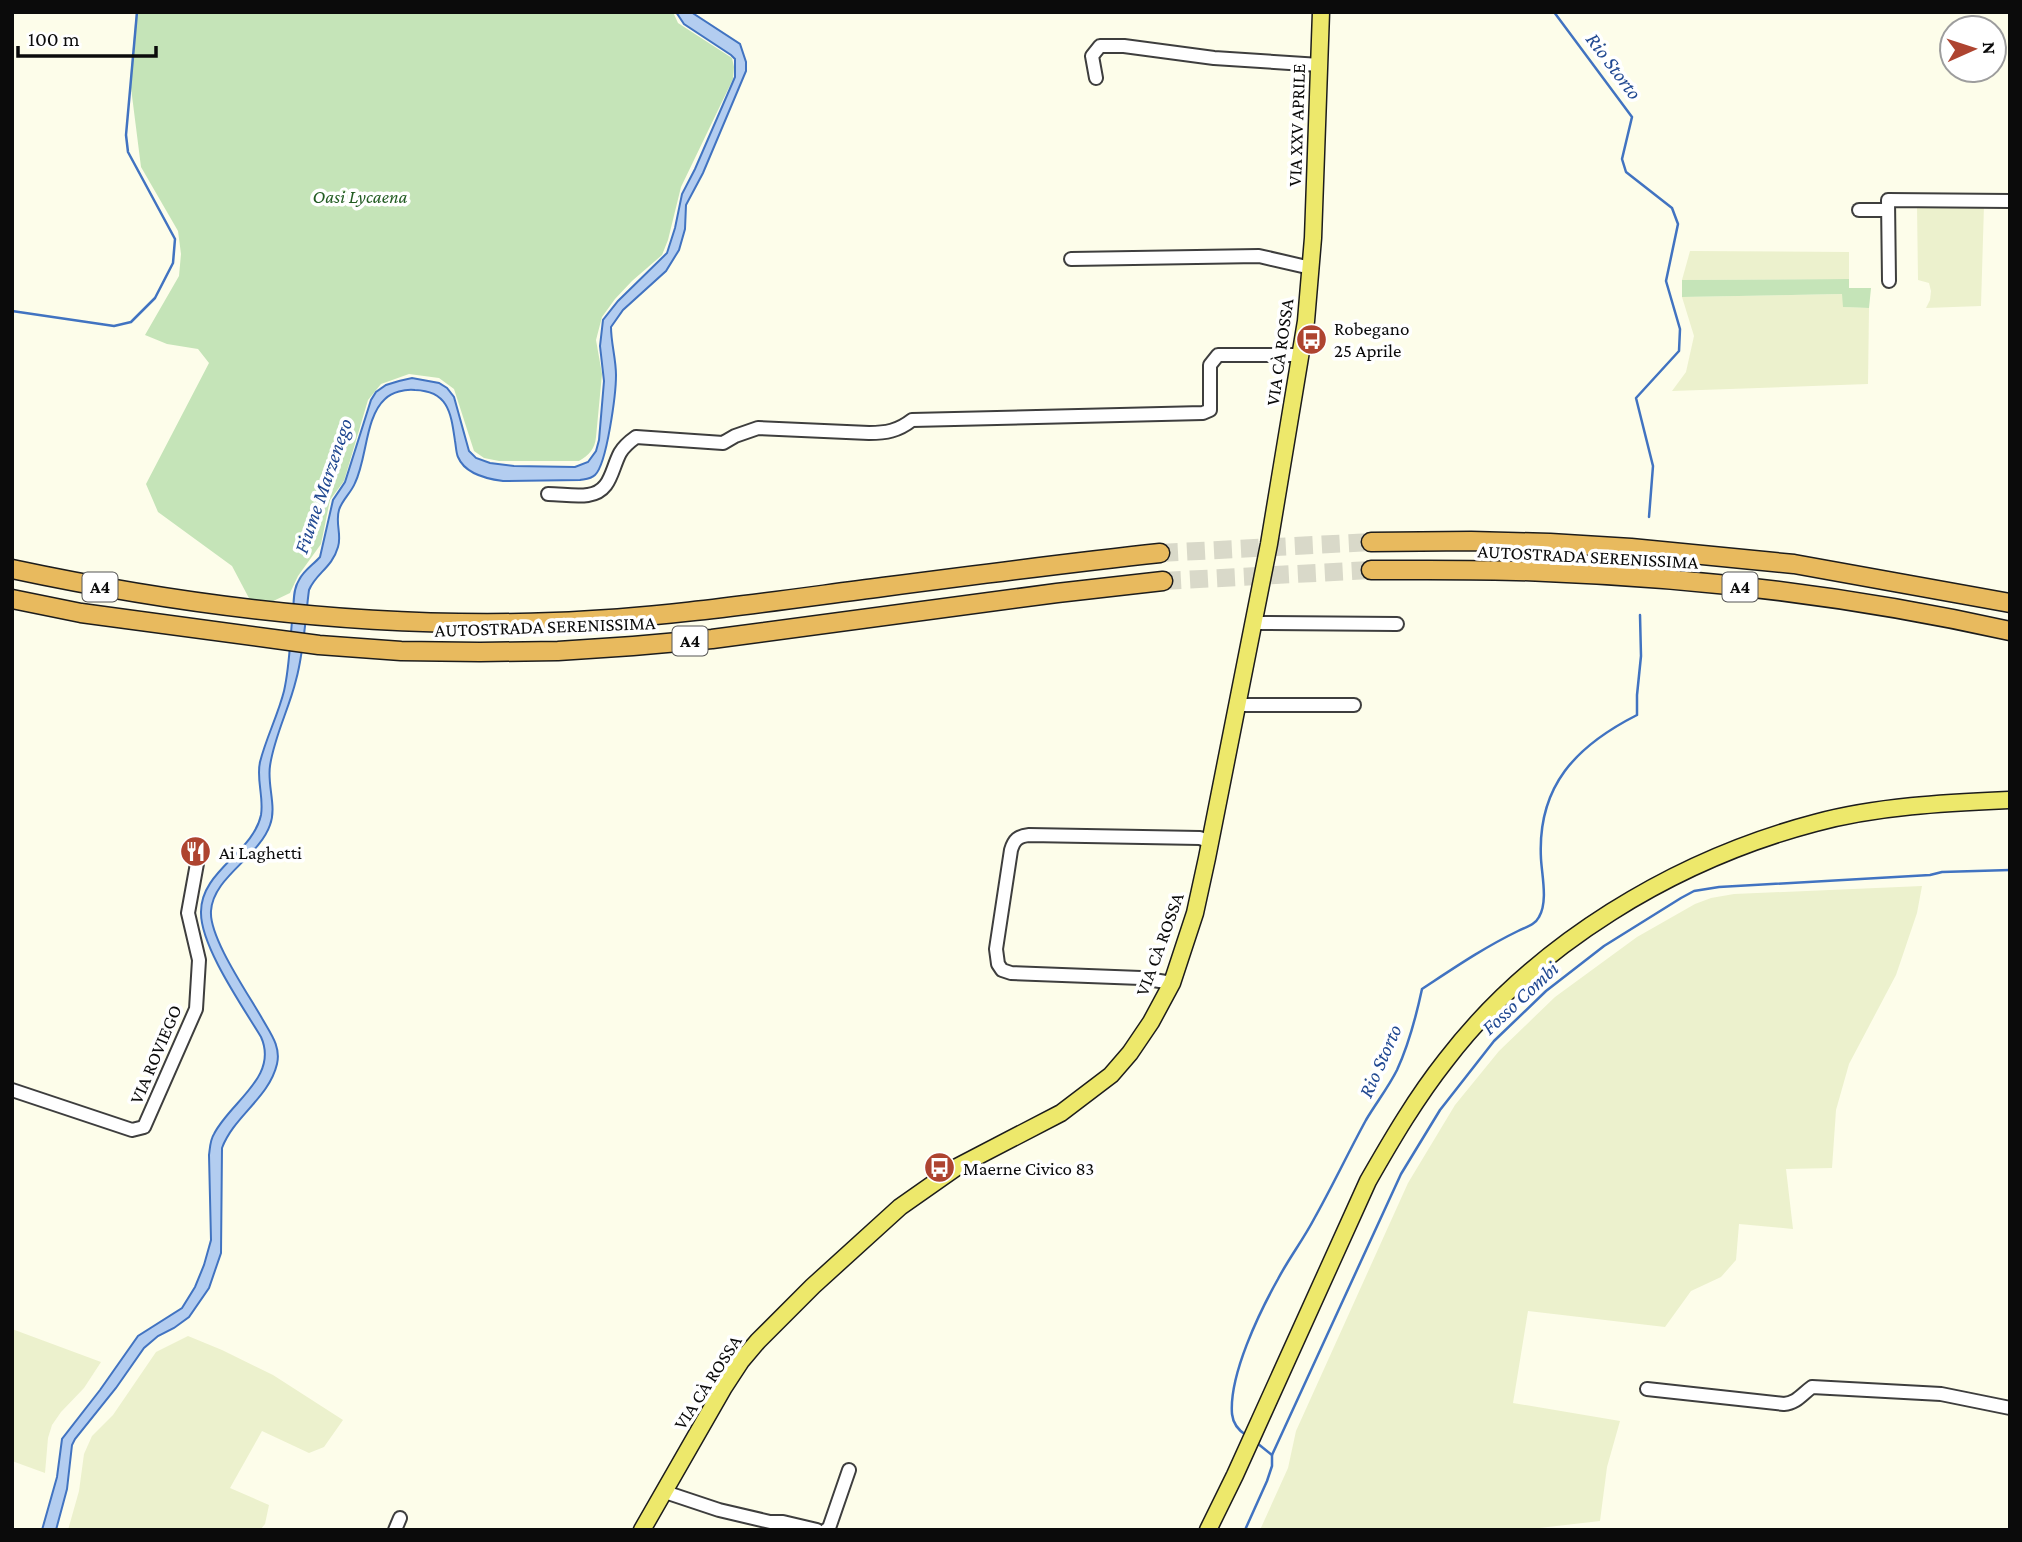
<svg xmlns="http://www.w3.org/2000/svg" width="2022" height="1542" viewBox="0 0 2022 1542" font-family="'Crimson Pro',serif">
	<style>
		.farmland { fill: #ecf1cd }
		.green { fill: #c5e4b8 }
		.water { fill: #b3cdf0; stroke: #4173c1; stroke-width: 2 }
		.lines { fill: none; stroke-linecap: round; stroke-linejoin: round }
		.stream { stroke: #4173c1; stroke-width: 2.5 }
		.highway-tunnel { stroke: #d9d9c9; stroke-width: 18; stroke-dasharray: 18 9; stroke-linecap: butt }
		.minor-casing { stroke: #3e3e3e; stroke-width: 16 }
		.major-casing { stroke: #1c1c1c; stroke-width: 19 }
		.highway-casing { stroke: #1c1c1c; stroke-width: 21 }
		.minor { stroke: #fff; stroke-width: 12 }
		.major { stroke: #ede86b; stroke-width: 16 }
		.highway { stroke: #e8ba5e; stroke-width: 18 }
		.labels { text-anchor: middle; stroke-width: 7; stroke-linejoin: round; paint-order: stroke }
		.shield { fill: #fff; stroke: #545454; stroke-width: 2 }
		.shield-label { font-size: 18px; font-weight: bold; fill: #0b0b0b }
		.street-label { font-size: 19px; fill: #0b0b0b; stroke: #fff }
		.park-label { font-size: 19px; font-style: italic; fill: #225c22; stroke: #fff }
		.poi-label { font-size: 19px; fill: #0b0b0b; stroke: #fff; text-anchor: start }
		.water-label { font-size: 21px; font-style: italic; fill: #204891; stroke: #fff }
	</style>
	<rect width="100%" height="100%" fill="#fdfdea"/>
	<!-- farmland -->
	<g class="farmland">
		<path d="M1917 205H1984L1981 306 1926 308 1930 300 1931 291 1929 283 1918 280Z"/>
		<path d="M1690 251 1849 252V279L1682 280Z"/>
		<path d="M1843 294V307L1869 308 1868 384 1672 391 1686 372 1694 336 1682 297Z"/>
		<path d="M1922 886 1917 913 1896 975 1849 1064 1836 1110 1832 1168 1786 1169 1793 1229 1739 1224 1736 1260 1721 1277 1691 1291 1665 1327 1528 1311 1513 1403 1620 1421 1607 1467 1600 1521 1522 1530H1260L1288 1468 1296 1431 1408 1183 1455 1105 1499 1051 1555 997 1637 937 1695 904 1711 898 1734 894Z"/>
		<path d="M12 1329 101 1362 84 1388 61 1412 52 1425 48 1438 45 1473 12 1461Z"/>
		<path d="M188 1336 222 1350 273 1375 343 1420 324 1447 309 1453 262 1431 230 1488 269 1505 265 1524 260 1530H68L79 1491 84 1454 92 1436 113 1415 156 1352Z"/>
	</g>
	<!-- green -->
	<g class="green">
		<path d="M136 12H673L678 23 732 58 734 67 733 79 681 187 668 240 662 255 632 281 615 299 602 317 596 340 602 374 596 437C595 449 589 455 579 461H499L484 458 474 451 454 389 439 378 409 374 381 384 368 400 344 481 330 500 321 544 298 576 290 593 267 604 251 602 232 566 158 512 146 484 209 363 198 349 167 344 145 335 179 276 181 254 178 231 141 167 130 80Z"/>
		<path d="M1849 279V288H1871L1869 308 1843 307 1842 294 1682 297V280Z"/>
	</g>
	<!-- water -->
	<path class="water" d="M676 12H691L740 44 746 62V71L703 173 686 205 685 229 679 250 666 271 623 310 611 327C611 343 616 359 616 375 616 393 607 464 595 475 591 479 585 479 580 480L503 481C487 479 465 474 458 457 456 453 456 446 455 441 451 414 449 391 415 390 405 389 392 392 385 399 365 417 367 459 355 483 351 493 342 500 339 510 335 523 342 535 338 547 332 568 316 573 309 590 305 620 304 651 296 680 289 709 274 737 270 766 267 785 277 807 270 825 259 857 213 877 211 911 209 938 249 995 263 1020 271 1034 281 1047 277 1064 269 1098 234 1116 222 1148L221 1253 209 1288 189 1317 174 1328 158 1336 144 1348 116 1388 75 1439 72 1445 67 1489 56 1530H42L57 1477 62 1439 100 1390 138 1336 182 1308 195 1287 204 1265 211 1240 209 1155C210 1148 210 1140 214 1134 230 1102 279 1077 261 1037 243 1007 201 947 201 913 200 871 253 853 261 815 264 797 256 779 260 762 266 738 278 715 284 691 290 665 290 637 293 611 294 601 293 589 299 580 304 570 313 565 320 557L333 500 345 482 371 400 376 392 386 385 399 381 412 378 439 383 447 388 454 397 469 451 476 458 490 463 514 466 575 467 588 462 596 451 599 440 604 381 600 346 603 320 618 301 667 253 675 228 682 194 695 169 735 77V59L731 55 684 24Z"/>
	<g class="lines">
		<!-- stream -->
		<g class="stream">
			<path d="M1554 12 1632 117 1622 159 1626 172 1672 208 1678 224 1666 281 1680 329 1679 351 1636 398 1653 466 1649 517"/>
			<path d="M12 311 114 326 131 322 155 298 173 263 175 239 128 152 126 135 137 12"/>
			<path d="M1246 1435C1238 1430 1233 1423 1232 1414 1229 1375 1259 1313 1278 1279 1289 1258 1303 1240 1314 1219 1332 1187 1348 1153 1366 1120 1376 1103 1388 1088 1397 1070 1409 1044 1416 1017 1422 989 1454 968 1483 948 1518 931 1526 927 1535 925 1539 917 1548 902 1542 876 1541 859 1537 786 1576 746 1637 715V695L1641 656 1640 615"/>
			<path d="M1272 1455 1401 1174 1440 1110 1494 1041 1546 991 1604 946 1681 898 1694 891 1719 887 1930 875 1942 872 2010 870"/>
			<path d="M1245 1530 1267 1481 1272 1466V1455L1257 1443"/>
		</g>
		<!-- highway-tunnel -->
		<g class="highway-tunnel">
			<path d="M1160 553 1371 542"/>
			<path d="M1163 581 1371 570"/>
		</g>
		<defs>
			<g id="minor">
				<path d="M1096 78 1092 56 1100 46H1124L1214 58 1320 65"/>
				<path d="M1859 210H1888"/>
				<path d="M1071 259 1259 256 1311 268"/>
				<path d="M1889 281 1888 200 2010 201"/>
				<path d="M548 494C561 494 575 497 588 495 611 492 611 470 620 453 624 446 629 442 636 437L723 443 735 436 758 428 869 433C886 433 898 431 912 420L1203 413 1210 410V365L1218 355H1301"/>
				<path d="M1253 621 1261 623 1397 624"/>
				<path d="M1238 705H1354"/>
				<path d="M1172 983 1141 978 1011 973 1002 970 998 964 996 949 1011 850C1014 840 1018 836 1029 835L1200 838 1210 842"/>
				<path d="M12 1090 132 1130 144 1127 196 1009 199 960 188 913 198 858"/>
				<path d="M1647 1389 1784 1404C1797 1403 1802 1394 1812 1387L1941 1394 2010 1408"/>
				<path d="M665 1490 671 1494 719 1510 770 1522H783L817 1530"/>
				<path d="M395 1530 400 1518"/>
				<path d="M826 1530 829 1528 849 1470"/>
			</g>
			<g id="major">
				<path d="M642 1530 724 1387 741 1361 758 1341 813 1286 900 1207 957 1167 1061 1113 1111 1075 1130 1053 1151 1022 1172 983 1195 913 1207 858 1269 544 1306 321 1313 238 1321 12"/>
				<path d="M1208 1530 1235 1475 1368 1181C1392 1139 1416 1098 1446 1060 1535 944 1675 860 1815 823 1878 806 1945 803 2010 800"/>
			</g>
			<g id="highway">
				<path d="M1371 542 1471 541 1550 543 1631 548 1794 564 2010 603"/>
				<path d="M12 569C190 607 372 629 554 622 664 618 774 601 883 587 975 575 1067 563 1160 553"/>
				<path d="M1371 570C1429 570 1488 569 1546 572 1701 578 1858 597 2010 631"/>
				<path d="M12 599 81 613 319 645 401 651 480 652 558 651 633 646 712 639 1057 593 1163 581"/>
			</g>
		</defs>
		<!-- minor casing -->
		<use href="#minor" class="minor-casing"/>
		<!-- major casing -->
		<use href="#major" class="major-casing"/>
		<!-- highway casing -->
		<use href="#highway" class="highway-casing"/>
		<!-- minor -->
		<use href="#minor" class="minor"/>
		<!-- major -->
		<use href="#major" class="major"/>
		<!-- highway -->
		<use href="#highway" class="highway"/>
	</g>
	<!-- icons -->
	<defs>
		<symbol id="bus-disc" viewBox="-11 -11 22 22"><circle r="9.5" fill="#ae4430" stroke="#fff"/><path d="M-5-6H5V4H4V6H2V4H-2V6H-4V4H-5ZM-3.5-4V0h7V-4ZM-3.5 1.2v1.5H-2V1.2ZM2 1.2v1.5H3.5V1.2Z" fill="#fff"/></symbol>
		<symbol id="restaurant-disc" viewBox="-11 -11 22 22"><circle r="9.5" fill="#ae4430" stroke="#fff"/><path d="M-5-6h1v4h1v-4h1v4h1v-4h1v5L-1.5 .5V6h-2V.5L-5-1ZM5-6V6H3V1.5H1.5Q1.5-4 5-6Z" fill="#fff"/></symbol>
	</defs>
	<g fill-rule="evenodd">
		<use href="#bus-disc" x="1294" y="322" width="35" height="35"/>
		<use href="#restaurant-disc" x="178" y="834" width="35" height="35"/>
		<use href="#bus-disc" x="922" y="1150" width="35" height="35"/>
	</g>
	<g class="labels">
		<!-- shield labels -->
		<g class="shield">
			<rect x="82.5" y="572.5" width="35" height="29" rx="5"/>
			<rect x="1722.5" y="572.5" width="35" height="29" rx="5"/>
			<rect x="672.5" y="626.5" width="35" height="29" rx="5"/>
		</g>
		<g class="shield-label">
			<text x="100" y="593">A4</text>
			<text x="1740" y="593">A4</text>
			<text x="690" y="647">A4</text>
		</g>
		<!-- street labels -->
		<g class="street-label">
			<text transform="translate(1296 125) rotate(-88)" y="7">VIA XXV APRILE</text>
			<text transform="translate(1279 352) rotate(-82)" y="7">VIA CÀ ROSSA</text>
			<text transform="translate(1588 556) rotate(3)" y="7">AUTOSTRADA SERENISSIMA</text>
			<text transform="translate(545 626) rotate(-2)" y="7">AUTOSTRADA SERENISSIMA</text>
			<text transform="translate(1159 944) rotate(-70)" y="7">VIA CÀ ROSSA</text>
			<text transform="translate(155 1054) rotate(-67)" y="7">VIA ROVIEGO</text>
			<text transform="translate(707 1382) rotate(-57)" y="7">VIA CÀ ROSSA</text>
		</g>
		<!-- park labels -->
		<g class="park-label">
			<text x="360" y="203">Oasi Lycaena</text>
		</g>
		<!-- poi labels -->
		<g class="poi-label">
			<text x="1334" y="335">Robegano<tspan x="1334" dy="22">25 Aprile</tspan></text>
			<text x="219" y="859">Ai Laghetti</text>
			<text x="963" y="1175">Maerne Civico 83</text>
		</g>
		<!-- water labels -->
		<g class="water-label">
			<text transform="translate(1614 66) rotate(53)" y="7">Rio Storto</text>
			<text transform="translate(323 486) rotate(-71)" y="7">Fiume Marzenego</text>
			<text transform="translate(1520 998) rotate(-43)" y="7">Fosso Combi</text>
			<text transform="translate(1380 1061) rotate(-66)" y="7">Rio Storto</text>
		</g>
	</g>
	<!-- border -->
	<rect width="2022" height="1542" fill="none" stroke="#0b0b0b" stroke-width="28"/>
	<!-- north arrow -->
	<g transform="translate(1973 49) rotate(87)"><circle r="33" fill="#ffffff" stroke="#9d9d9d" stroke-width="2"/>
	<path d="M0-5L12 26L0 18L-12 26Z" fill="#ae4430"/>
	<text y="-10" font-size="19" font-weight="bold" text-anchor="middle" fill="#0b0b0b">N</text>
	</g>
	<!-- scale -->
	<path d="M18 46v10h138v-10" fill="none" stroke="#0b0b0b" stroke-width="3.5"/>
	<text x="28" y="46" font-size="21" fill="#0b0b0b" stroke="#ffffff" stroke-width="5" paint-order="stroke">100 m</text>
</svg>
